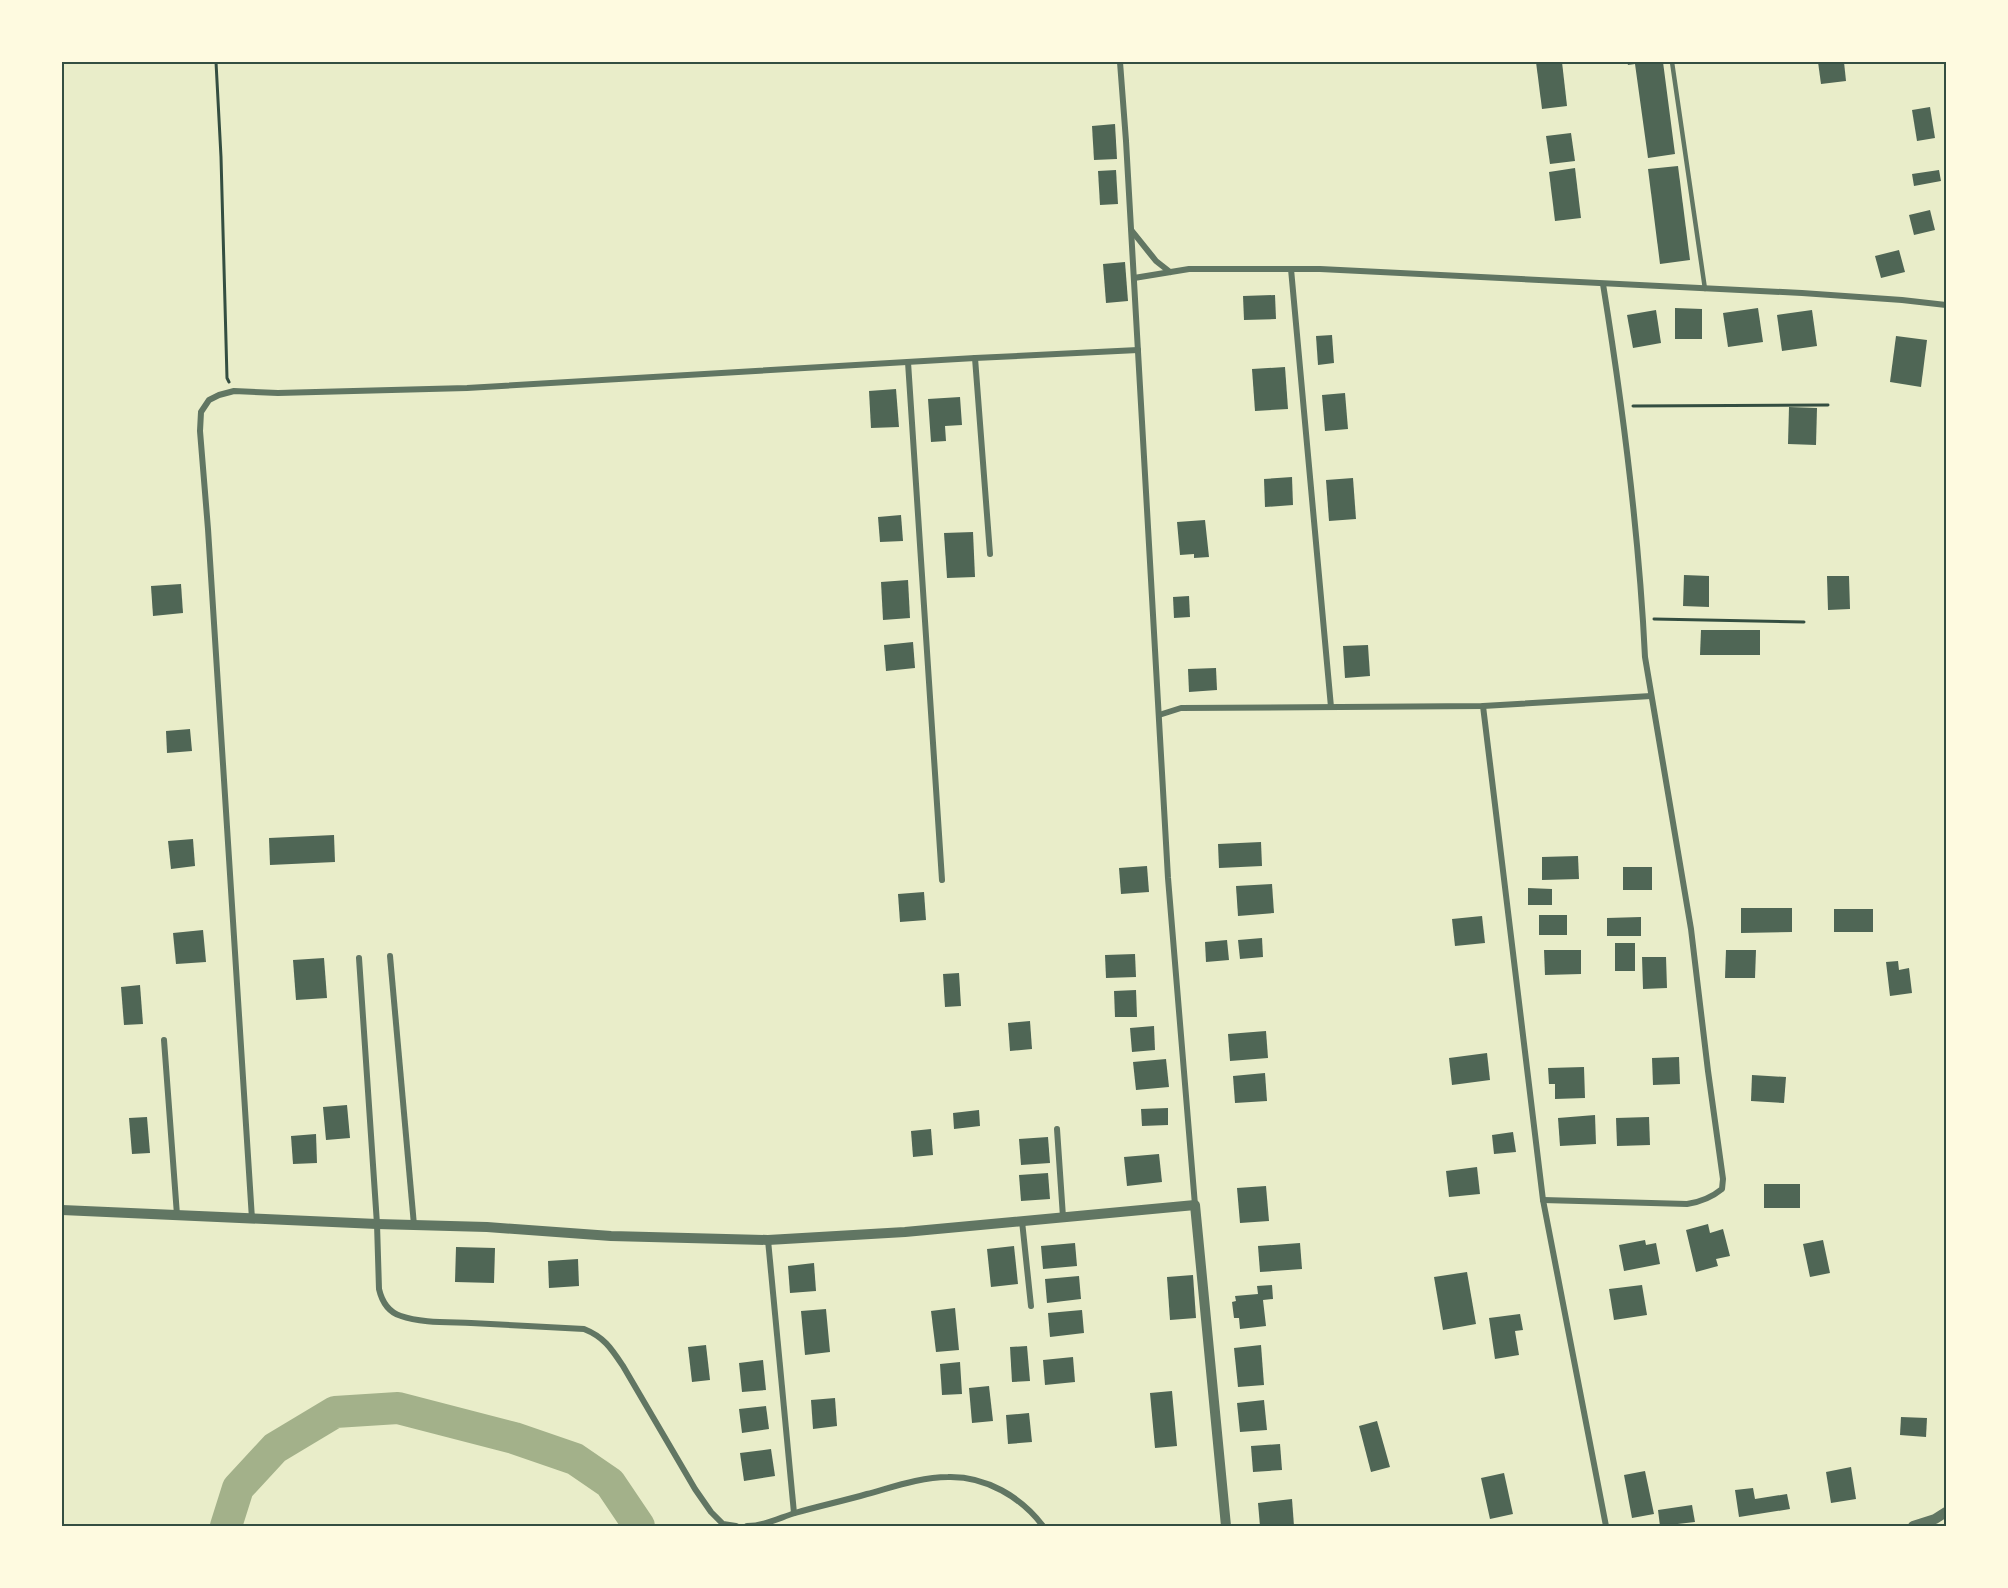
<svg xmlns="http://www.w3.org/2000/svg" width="2008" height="1588" viewBox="0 0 2008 1588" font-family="'IBM Plex Serif',serif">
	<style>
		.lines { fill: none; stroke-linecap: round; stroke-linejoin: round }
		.river { stroke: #a3b18a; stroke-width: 32 }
		.building { fill: #4f6655 }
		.path { stroke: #344e41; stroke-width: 3 }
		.service { stroke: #617663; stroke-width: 4.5 }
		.minor { stroke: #617663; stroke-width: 6 }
		.tertiary { stroke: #617663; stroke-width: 10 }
		.neatline { fill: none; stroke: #344e41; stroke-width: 2 }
	</style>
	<rect width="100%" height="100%" fill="#e9edc9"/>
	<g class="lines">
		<!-- river -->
		<path class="river" d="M226 1526 238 1488 275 1448 335 1412 398 1408 514 1438 575 1459 610 1483 639 1526"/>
	</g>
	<!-- building -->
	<g class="building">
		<path d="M1536 62H1562L1567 106 1542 109Z"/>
		<path d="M1627 62H1639V64L1663 62 1675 154 1648 158 1635 64 1628 65Z"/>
		<path d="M1818 62H1844L1846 81 1821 84Z"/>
		<path d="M1930 107 1935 138 1917 141 1912 110Z"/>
		<path d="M1115 124 1117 159 1094 160 1092 126Z"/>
		<path d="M1571 133 1575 161 1550 164 1546 136Z"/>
		<path d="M1678 166 1690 260 1660 264 1648 169Z"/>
		<path d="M1575 168 1581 218 1555 221 1549 172Z"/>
		<path d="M1116 170 1118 204 1100 205 1098 171Z"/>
		<path d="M1939 170 1941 181 1914 186 1912 174Z"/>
		<path d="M1930 210 1935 230 1914 235 1909 215Z"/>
		<path d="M1899 250 1905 272 1881 278 1875 256Z"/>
		<path d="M1125 262 1128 301 1106 303 1103 264Z"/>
		<path d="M1275 295 1276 319 1244 320 1243 296Z"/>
		<path d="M1675 308 1702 309V339H1675Z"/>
		<path d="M1758 308 1763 342 1728 347 1723 313Z"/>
		<path d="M1656 310 1661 343 1633 348 1627 315Z"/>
		<path d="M1812 310 1817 346 1782 351 1777 315Z"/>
		<path d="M1332 335 1334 363 1318 365 1316 336Z"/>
		<path d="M1896 336 1927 340 1921 387 1890 382Z"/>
		<path d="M1285 367 1288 409 1255 411 1252 369Z"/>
		<path d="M896 389 899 427 871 428 869 391Z"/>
		<path d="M1345 393 1348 429 1325 431 1322 395Z"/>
		<path d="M960 397 962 425 945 426 946 441 931 442 928 399Z"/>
		<path d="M1789 407 1817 408 1816 445 1788 444Z"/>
		<path d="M1292 477 1293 505 1265 507 1264 479Z"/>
		<path d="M1353 478 1356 519 1329 521 1326 480Z"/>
		<path d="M901 515 903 541 880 542 878 517Z"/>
		<path d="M1205 520 1209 557 1194 558V554L1180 555 1177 522Z"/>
		<path d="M973 532 975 577 947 578 944 533Z"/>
		<path d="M1684 575 1709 576V607L1683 606Z"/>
		<path d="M1827 576H1849L1850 609 1828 610Z"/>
		<path d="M908 580 910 618 883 620 881 582Z"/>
		<path d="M181 584 183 613 153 616 151 586Z"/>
		<path d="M1189 596 1190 617 1174 618 1173 597Z"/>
		<path d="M1701 630H1760V655H1700Z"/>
		<path d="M913 642 915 668 886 671 884 645Z"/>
		<path d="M1368 645 1370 676 1345 678 1343 646Z"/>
		<path d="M1216 668 1217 690 1189 692 1188 669Z"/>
		<path d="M190 729 192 751 167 753 166 731Z"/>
		<path d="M334 835 335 862 270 865 269 838Z"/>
		<path d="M193 839 195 866 171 869 168 841Z"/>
		<path d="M1261 842 1262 866 1219 868 1218 844Z"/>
		<path d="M1578 856 1579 879 1542 880V857Z"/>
		<path d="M1147 866 1149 892 1121 894 1119 868Z"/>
		<rect x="1623" y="867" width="29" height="23"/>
		<path d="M1272 884 1274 913 1238 916 1236 886Z"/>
		<path d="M1528 888 1552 889V905H1528Z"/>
		<path d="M924 892 926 920 900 922 898 894Z"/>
		<path d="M1741 908H1792V932L1741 933Z"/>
		<rect x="1834" y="909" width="39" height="23"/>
		<rect x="1539" y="915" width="28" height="20"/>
		<path d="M1482 916 1485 943 1455 946 1452 919Z"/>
		<path d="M1641 917V936H1607V918Z"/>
		<path d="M203 930 206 962 176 964 173 933Z"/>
		<path d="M1262 938 1263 957 1240 959 1238 940Z"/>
		<path d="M1227 940 1229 960 1206 962 1205 942Z"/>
		<rect x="1615" y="943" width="20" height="28"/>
		<path d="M1544 950H1581V974L1545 975Z"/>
		<path d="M1726 950H1756L1755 978H1725Z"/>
		<path d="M1135 954 1136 977 1106 978 1105 955Z"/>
		<path d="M1642 957H1666L1667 988 1643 989Z"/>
		<path d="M324 958 327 998 296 1000 293 960Z"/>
		<path d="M1898 961 1899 970 1909 968 1912 993 1890 996 1886 962Z"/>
		<path d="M959 973 961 1006 945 1007 943 974Z"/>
		<path d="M140 985 143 1024 124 1025 121 987Z"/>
		<path d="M1136 990 1137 1017H1115L1114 991Z"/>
		<path d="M1030 1021 1032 1049 1010 1051 1008 1023Z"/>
		<path d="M1154 1026 1155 1050 1132 1052 1130 1028Z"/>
		<path d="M1266 1031 1268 1058 1230 1061 1228 1034Z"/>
		<path d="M1487 1053 1490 1080 1452 1085 1449 1058Z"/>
		<path d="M1679 1057 1680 1084 1653 1085 1652 1058Z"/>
		<path d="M1166 1059 1169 1087 1136 1090 1133 1062Z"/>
		<path d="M1584 1067 1585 1098 1555 1099V1084H1549L1548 1068Z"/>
		<path d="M1265 1073 1267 1101 1235 1103 1233 1076Z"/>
		<path d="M1752 1075 1786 1077 1784 1103 1751 1101Z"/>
		<path d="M347 1105 350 1138 326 1140 323 1107Z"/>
		<path d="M1168 1108V1125L1142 1126 1141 1109Z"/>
		<path d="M979 1110 980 1126 954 1129 953 1113Z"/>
		<path d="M1595 1115 1596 1144 1560 1146 1558 1118Z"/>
		<path d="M147 1117 150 1153 132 1154 129 1118Z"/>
		<path d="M1649 1117 1650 1145 1617 1146 1616 1118Z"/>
		<path d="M931 1129 933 1155 913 1157 911 1131Z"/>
		<path d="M1513 1132 1516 1152 1494 1154 1492 1135Z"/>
		<path d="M316 1134 317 1163 293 1164 291 1136Z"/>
		<path d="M1048 1137 1050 1163 1021 1165 1019 1139Z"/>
		<path d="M1159 1154 1162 1182 1127 1186 1124 1157Z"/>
		<path d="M1477 1167 1480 1194 1449 1197 1446 1171Z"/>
		<path d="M1048 1173 1050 1199 1021 1201 1019 1175Z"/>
		<rect x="1764" y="1184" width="36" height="24"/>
		<path d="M1266 1186 1269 1221 1240 1223 1237 1188Z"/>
		<path d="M1708 1224 1710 1233 1723 1229 1730 1256 1716 1259 1718 1266 1696 1272 1686 1230Z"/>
		<path d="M1645 1240 1646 1245 1656 1243 1660 1264 1624 1271 1619 1245Z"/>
		<path d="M1823 1240 1830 1273 1810 1277 1803 1244Z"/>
		<path d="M1075 1243 1077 1266 1043 1269 1041 1246Z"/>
		<path d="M1300 1243 1302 1269 1260 1272 1258 1246Z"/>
		<path d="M1014 1246 1018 1284 991 1287 987 1249Z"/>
		<path d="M456 1247 495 1248 494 1283 455 1282Z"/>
		<path d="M578 1259 579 1286 549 1288 548 1261Z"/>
		<path d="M814 1263 816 1291 790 1293 788 1266Z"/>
		<path d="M1467 1272 1476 1324 1443 1330 1434 1277Z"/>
		<path d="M1193 1275 1196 1318 1170 1320 1167 1277Z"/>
		<path d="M1079 1276 1081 1299 1047 1303 1045 1279Z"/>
		<path d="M1272 1285 1273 1299 1263 1300 1266 1326 1240 1329 1239 1318H1234L1232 1302 1236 1301 1235 1296 1258 1294 1257 1286Z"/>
		<path d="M1642 1285 1647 1315 1614 1320 1609 1289Z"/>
		<path d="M955 1308 959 1350 936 1352 931 1311Z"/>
		<path d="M826 1309 830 1352 805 1355 801 1311Z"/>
		<path d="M1082 1310 1084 1333 1050 1337 1048 1313Z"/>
		<path d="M1520 1314 1523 1330 1515 1331 1519 1355 1495 1359 1489 1318Z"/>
		<path d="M706 1345 710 1380 692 1382 688 1347Z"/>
		<path d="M1261 1345 1264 1385 1238 1387 1234 1348Z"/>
		<path d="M1027 1346 1030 1381 1012 1382 1010 1347Z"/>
		<path d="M1073 1357 1075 1382 1045 1385 1043 1360Z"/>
		<path d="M763 1360 766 1390 742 1392 739 1363Z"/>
		<path d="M960 1362 962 1394 942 1395 940 1364Z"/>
		<path d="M989 1386 993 1421 972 1423 969 1388Z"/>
		<path d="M1172 1391 1177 1446 1155 1448 1150 1393Z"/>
		<path d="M835 1398 837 1426 813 1429 811 1400Z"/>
		<path d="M1264 1400 1267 1430 1240 1432 1237 1403Z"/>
		<path d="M766 1406 769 1429 742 1433 739 1409Z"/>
		<path d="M1029 1413 1032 1442 1008 1444 1006 1415Z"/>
		<path d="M1901 1417 1927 1418 1926 1437 1900 1435Z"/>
		<path d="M1377 1421 1390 1467 1371 1472 1359 1426Z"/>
		<path d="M1280 1444 1282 1470 1253 1472 1251 1446Z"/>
		<path d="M771 1449 775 1476 744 1481 740 1453Z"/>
		<path d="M1851 1467 1856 1499 1831 1503 1826 1472Z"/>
		<path d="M1645 1471 1654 1514 1632 1518 1624 1475Z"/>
		<path d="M1504 1473 1513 1514 1490 1519 1481 1478Z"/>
		<path d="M1753 1488 1755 1499 1787 1494 1790 1509 1739 1517 1735 1490Z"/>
		<path d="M1292 1499 1294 1526H1260L1258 1503Z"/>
		<path d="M1692 1505 1695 1522 1660 1526 1658 1510Z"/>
	</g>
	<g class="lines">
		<!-- path -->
		<g class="path">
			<path d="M216 62 221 157 227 378 229 382"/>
			<path d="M1633 406 1828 405"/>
			<path d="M1654 619 1804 622"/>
		</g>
		<!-- service -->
		<path class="service" d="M1672 62 1705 289"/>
		<!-- minor -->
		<g class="minor">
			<path d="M1120 62 1126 141 1168 878 1195 1205"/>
			<path d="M1132 231 1156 261 1170 272"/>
			<path d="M1291 269 1331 707"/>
			<path d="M1134 278 1189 269H1320L1802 293 1902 300 1946 305"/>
			<path d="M975 358 990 554"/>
			<path d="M908 362 942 880"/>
			<path d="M1483 706 1543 1200 1606 1526"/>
			<path d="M1159 715 1181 708 1483 706 1651 696"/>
			<path d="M390 956 414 1225"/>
			<path d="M359 958 377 1224 379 1289C382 1302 388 1312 401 1316 420 1323 451 1322 471 1323 509 1325 546 1327 584 1329 604 1337 611 1348 623 1366L695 1489 711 1512 723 1524 736 1526"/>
			<path d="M164 1040 177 1215"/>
			<path d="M1057 1129 1063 1217"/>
			<path d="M1543 1200 1687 1204C1701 1202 1711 1198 1722 1189L1723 1179 1708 1071 1691 929 1645 657C1639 532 1623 408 1603 284"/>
			<path d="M252 1219 208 529 200 431 201 412 209 400 219 395 234 391 278 393 467 388 975 358 1138 350"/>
			<path d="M1022 1221 1031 1306"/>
			<path d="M768 1240 794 1513"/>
			<path d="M747 1526C764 1526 779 1518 795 1513 819 1506 843 1501 867 1494 893 1487 921 1477 948 1477 986 1476 1021 1497 1043 1526"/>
		</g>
		<!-- tertiary -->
		<g class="tertiary">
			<path d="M62 1210 377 1224 487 1227 611 1236 768 1240 905 1232 1195 1205 1226 1526"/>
			<path d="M1913 1526 1935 1519 1946 1512"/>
		</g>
	</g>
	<!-- border -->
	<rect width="2008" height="1588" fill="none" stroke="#fefae0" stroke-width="126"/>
	<rect x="63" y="63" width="1882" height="1462" class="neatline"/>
</svg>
